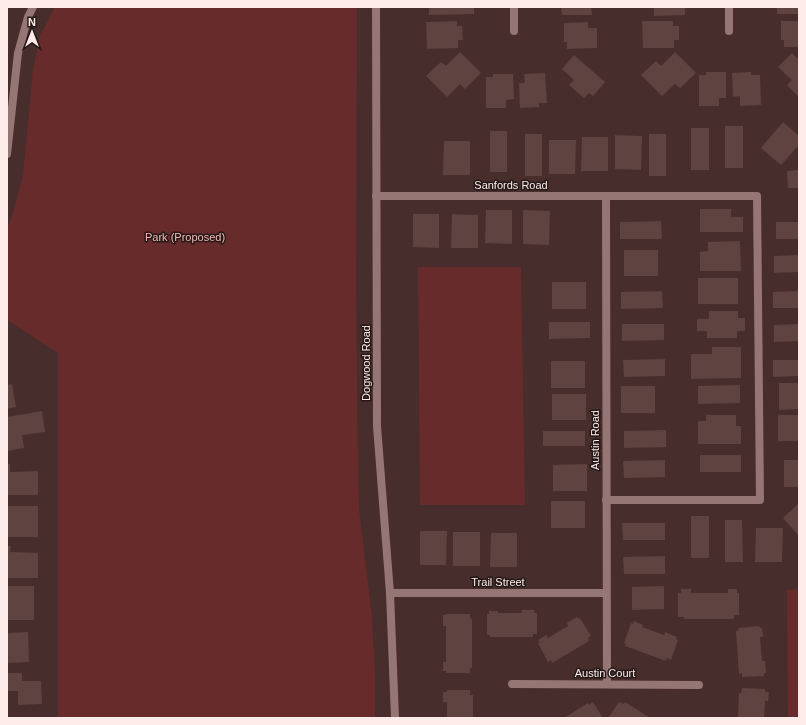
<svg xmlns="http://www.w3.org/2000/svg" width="806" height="725" viewBox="0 0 806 725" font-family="Helvetica,sans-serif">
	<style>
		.green { fill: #682b2b }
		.building { fill: #5f4341 }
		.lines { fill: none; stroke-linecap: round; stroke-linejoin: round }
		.minor { stroke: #967674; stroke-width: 8 }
		.tertiary { stroke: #967674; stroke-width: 8 }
		.labels { text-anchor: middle; stroke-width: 3; stroke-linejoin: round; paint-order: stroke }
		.street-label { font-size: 11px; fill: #fdebea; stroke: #251918 }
		.park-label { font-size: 11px; fill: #f7b9b5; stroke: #251918 }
	</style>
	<rect width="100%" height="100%" fill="#472d2b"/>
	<!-- green -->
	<g class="green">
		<path d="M55 7H357L356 285 358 468 359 509 372 617 375 672V718H58V353L7 320V229L13 213 23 175 33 69 40 36Z"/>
		<path d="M418 267H521L525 505H420Z"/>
		<path d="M799 589V718H788L787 590Z"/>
	</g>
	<!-- building -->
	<g class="building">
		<path d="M429 7H474V14L429 15Z"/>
		<path d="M561 7H591L592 15H562Z"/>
		<path d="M654 7H685V15L654 16Z"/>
		<rect x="777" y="7" width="22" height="7"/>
		<path d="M457 21V26H462L463 40H458V48L427 49 426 22Z"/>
		<path d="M642 21H673V26H679V40H674V48H643Z"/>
		<path d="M781 21H799V47H784V40H781Z"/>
		<path d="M588 22V28H597V48L567 49V42H564V23Z"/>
		<path d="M460 52 481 73 465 89 460 84 447 97 426 76 441 62 446 66Z"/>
		<path d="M675 52 696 73 680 88 675 84 662 96 641 75 656 61 661 66Z"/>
		<path d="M792 53 799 60V97L787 85 792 80 778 67Z"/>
		<path d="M574 55 605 82 593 96 589 93 584 98 569 85 574 80 562 69Z"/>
		<path d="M706 72H726V98H719V106H699V75H706Z"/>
		<path d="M751 72V75H760L761 105 740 106V96L733 97 732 73Z"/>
		<path d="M545 73 547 103H539V107L520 108 519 83H525L524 74Z"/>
		<path d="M493 74H513L514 99 506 100V108H486V77H493Z"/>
		<path d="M783 122 799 136V145L781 165 761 148Z"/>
		<rect x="725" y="126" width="18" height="42"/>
		<rect x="691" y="128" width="18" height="42"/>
		<rect x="490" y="131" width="17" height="41"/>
		<rect x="525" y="134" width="17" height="42"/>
		<rect x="649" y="134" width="17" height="42"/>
		<path d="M615 135 642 136 641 170 615 169Z"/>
		<path d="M582 137H608V171H581Z"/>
		<path d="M549 140H576L575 174H549Z"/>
		<path d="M444 141H470V175H443Z"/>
		<path d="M799 170V188H788L787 171Z"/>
		<path d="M700 209H731V217H743V232H700Z"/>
		<path d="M486 210H512V244L485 243Z"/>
		<path d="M523 210 550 211 549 245 523 244Z"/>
		<path d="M413 214H439V248L413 247Z"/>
		<path d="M452 214 478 215V248H451Z"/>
		<path d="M661 221 662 239H620V222Z"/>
		<rect x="776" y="222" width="23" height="17"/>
		<path d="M740 241 741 271H700V252L708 251V242Z"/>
		<rect x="624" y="250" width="34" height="26"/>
		<path d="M799 255V272L774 273V256Z"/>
		<rect x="698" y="278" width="40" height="26"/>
		<rect x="552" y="282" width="34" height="27"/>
		<path d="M662 291 663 308 621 309V292Z"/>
		<path d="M799 291V308H773V292Z"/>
		<path d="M709 311H738V318H745V331H737V338H707V331H697V319H709Z"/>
		<path d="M549 322H590V338L549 339Z"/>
		<path d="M622 324H664V340L622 341Z"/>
		<path d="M799 324V341L774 342V325Z"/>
		<path d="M712 347H741V378L691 379V354H712Z"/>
		<path d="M665 359V376L624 377 623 360Z"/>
		<path d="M773 360H799V376L773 377Z"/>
		<rect x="551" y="361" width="34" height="27"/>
		<path d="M779 383H799V409L779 410Z"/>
		<path d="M12 384 16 407 7 409V385Z"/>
		<path d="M740 385V403L698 404V386Z"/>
		<rect x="621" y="386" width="34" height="27"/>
		<rect x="552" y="394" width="34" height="26"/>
		<path d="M42 411 45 432 22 435 24 448 7 451V417Z"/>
		<path d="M706 415H736V426H741V444H698V421H706Z"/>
		<rect x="778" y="415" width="21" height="26"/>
		<path d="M666 430V447L624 448V431Z"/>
		<rect x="543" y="431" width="42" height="15"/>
		<rect x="700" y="455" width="41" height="17"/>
		<path d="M665 460V477L624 478 623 461Z"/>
		<rect x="784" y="460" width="15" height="27"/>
		<path d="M7 464H10V472L38 471V495H7Z"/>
		<path d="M587 464V491H553V465Z"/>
		<rect x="551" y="501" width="34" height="27"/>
		<path d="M799 503V536L783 518Z"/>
		<rect x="7" y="506" width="31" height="31"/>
		<rect x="691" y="516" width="18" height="42"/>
		<path d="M725 520H742L743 562H725Z"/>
		<path d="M622 523H665V540H623Z"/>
		<path d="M756 528H783L782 562H755Z"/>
		<path d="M420 531H447L446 565H420Z"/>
		<rect x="453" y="532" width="27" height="34"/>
		<path d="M491 533H517V567H490Z"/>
		<path d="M7 546H11L10 552 38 553V578H7Z"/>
		<path d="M665 556V574H624L623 557Z"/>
		<rect x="7" y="586" width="27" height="34"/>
		<path d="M664 586V609L632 610V587Z"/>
		<path d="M681 589H691V593H728V589H737V593H739V615H734V619H684V617H678V593H681Z"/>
		<path d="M522 610H534V613H537V634H533V637H490V635H487V614H489V611H498V613H522Z"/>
		<path d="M446 614H470V618L472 619V668H470V673H446V671H443V662H446V626H443V615H446Z"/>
		<path d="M577 617 579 619 580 618 591 636 588 638 589 641 552 663 551 660 548 662 538 643 540 642 538 640 546 635 548 638 568 626 567 623Z"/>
		<path d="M634 621 643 625 642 627 664 635 665 632 677 637 676 639 678 640 671 660 667 658 666 661 625 646 626 644 624 643 631 623 633 624Z"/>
		<path d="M759 626 760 628H762L763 637H760L762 661H765L766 673H764V676L742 677V673L739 674 736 631 739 630 738 628Z"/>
		<path d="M28 632 29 662 7 663V633Z"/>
		<path d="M7 673H22V681H41L42 704 18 705V691H7Z"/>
		<path d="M742 688 765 689V692H769L768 701H765L764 718H738L739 693H741Z"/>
		<path d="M447 690H470V695H473V718H447V702H443V692H447Z"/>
		<path d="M593 702 603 718H564L588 703 589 705Z"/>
		<path d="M619 702 624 704 625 702 650 718H608Z"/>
	</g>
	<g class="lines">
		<!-- minor -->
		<g class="minor">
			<path d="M514 31V7"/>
			<path d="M729 31V7"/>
			<path d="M7 154 18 53 28 17 33 7"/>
			<path d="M376 196H757L760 500H606"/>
			<path d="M606 196 607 684"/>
			<path d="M390 593H606"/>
			<path d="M512 684 699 685"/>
		</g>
		<!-- tertiary -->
		<path class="tertiary" d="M376 7 377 426 390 593 395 718"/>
	</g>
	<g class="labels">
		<!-- street labels -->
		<g class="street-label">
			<text x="511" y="189">Sanfords Road</text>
			<text transform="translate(366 363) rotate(-90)" y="4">Dogwood Road</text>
			<text transform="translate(595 440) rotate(-90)" y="4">Austin Road</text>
			<text x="498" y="586">Trail Street</text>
			<text x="605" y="677">Austin Court</text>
		</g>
		<!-- park labels -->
		<g class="park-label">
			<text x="185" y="241">Park (Proposed)</text>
		</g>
	</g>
	<!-- border -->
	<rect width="806" height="725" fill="none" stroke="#fdebea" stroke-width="16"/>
	<!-- north arrow -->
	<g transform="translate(32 32)" stroke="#251918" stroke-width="3" paint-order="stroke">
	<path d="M0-3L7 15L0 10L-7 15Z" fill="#fdebea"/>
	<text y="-6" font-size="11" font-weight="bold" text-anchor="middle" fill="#fdebea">N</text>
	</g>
</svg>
